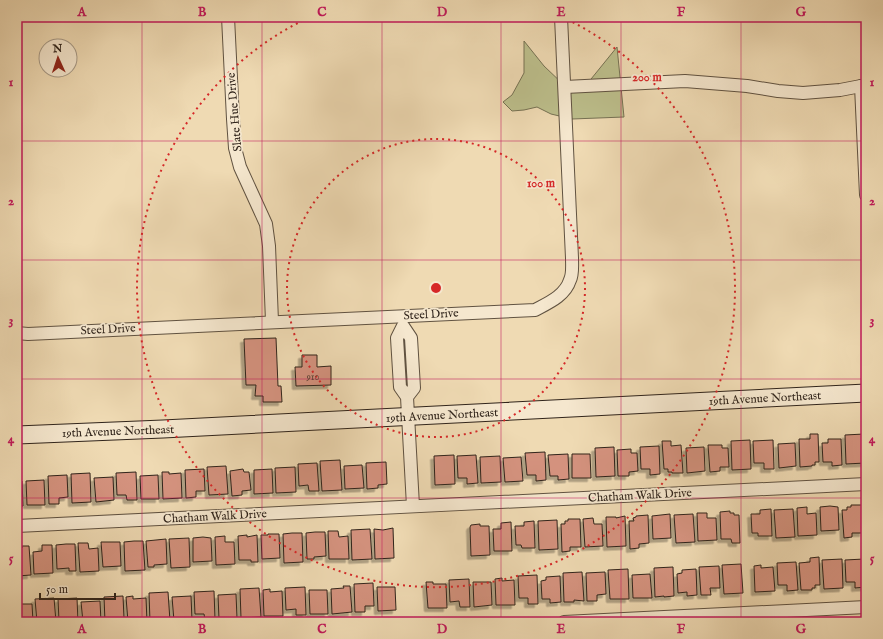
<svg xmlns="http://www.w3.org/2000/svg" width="883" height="639" viewBox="0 0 883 639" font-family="'IM FELL English',serif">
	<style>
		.green { fill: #bcbe8b; stroke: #767153 }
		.building { fill: #d4927e; stroke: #30241b; filter: url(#shadow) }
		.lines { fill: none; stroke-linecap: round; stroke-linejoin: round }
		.street-casing { stroke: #605241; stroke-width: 14 }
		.secondary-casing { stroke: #30241b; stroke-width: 19 }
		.street { stroke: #f5e7ce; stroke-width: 12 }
		.secondary { stroke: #f5e7ce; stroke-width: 17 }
		.grid { fill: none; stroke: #c2185b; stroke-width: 1; stroke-opacity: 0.55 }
		.ring { fill: none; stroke: #d62828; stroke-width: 2; stroke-dasharray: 2 4 }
		.labels { text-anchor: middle; stroke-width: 3.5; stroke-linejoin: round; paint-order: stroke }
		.number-label { font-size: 10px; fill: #594034 }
		.street-label { font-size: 12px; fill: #30241b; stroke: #f5e7ce }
		.centre { fill: #d62828; stroke: #f5e7ce; stroke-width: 2 }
		.ring-label { font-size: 12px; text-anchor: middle; font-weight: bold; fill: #d62828; stroke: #f5e7ce; stroke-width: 3.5; stroke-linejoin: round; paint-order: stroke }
		.neatline { fill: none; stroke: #c2185b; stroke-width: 1.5 }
		.grid-label { font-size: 13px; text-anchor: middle; font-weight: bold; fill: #c2185b }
	</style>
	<defs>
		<filter id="shadow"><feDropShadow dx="-3.5" dy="3.5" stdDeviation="0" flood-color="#0004"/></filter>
	</defs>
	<rect width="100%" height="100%" fill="#efdab3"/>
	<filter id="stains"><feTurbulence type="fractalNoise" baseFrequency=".005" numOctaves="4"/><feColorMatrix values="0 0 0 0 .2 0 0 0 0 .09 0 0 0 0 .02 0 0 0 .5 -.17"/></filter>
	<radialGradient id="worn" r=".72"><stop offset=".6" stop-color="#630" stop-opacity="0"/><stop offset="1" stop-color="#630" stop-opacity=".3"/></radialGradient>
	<!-- green -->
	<path class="green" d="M524 41 544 66 565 86 587 84 617 47 624 117 572 119 551 114 537 107 524 110 512 111 503 102 512 95 524 73Z"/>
	<!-- building -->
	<g class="building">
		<path d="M276 338 278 386H281L282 402H263V396H255L256 385H246L244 339Z"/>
		<path d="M302 355H317V367L331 366V385L296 386 295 367H302Z"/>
		<path d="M810 434H818L819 462H815V465H812V466L800 467 799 439H810Z"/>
		<path d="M864 434 865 463 846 464 845 435Z"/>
		<path d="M828 439H841L842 465 832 466V462H823L822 443H828Z"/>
		<path d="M750 440 751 469 732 470 731 441Z"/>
		<path d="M773 440 774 469H764V463H754L753 441Z"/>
		<path d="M662 441H671V446L681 445 683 473H672V472H668V469H664Z"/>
		<path d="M795 443 796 466 779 468 778 444Z"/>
		<path d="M708 445H722V448H728L729 467H720V471L710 472Z"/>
		<path d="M659 446 660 474 650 475V469H641L640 447Z"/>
		<path d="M614 447 615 476 596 477 595 448Z"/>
		<path d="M704 447 705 471 687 473 686 448Z"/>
		<path d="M631 449V453H637L638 471 629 472V476H618L617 450Z"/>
		<path d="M545 452 546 480 536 481V475H527L525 453Z"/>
		<path d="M568 454 569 479 558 480V476H550L548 455Z"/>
		<path d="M572 454H590L591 478H572Z"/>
		<path d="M454 455 455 484 435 485 434 456Z"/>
		<path d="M476 455 478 483 467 484V478H458L457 456Z"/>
		<path d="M500 456 501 482 481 483 480 457Z"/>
		<path d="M521 457 523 481 505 482 503 458Z"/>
		<path d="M340 460 342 490 322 491 320 461Z"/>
		<path d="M386 462 387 484 378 485V488L367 489 366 463Z"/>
		<path d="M317 463 319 491H309L308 485 299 486 298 464Z"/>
		<path d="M362 465 364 488 345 489 344 466Z"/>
		<path d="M226 466 228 494 209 495 207 467Z"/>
		<path d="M295 467 296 492 276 493 275 468Z"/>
		<path d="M204 469 205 491H196V497L186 498 185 470Z"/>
		<path d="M243 469 244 472H249L251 490 242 491V495L232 496 230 471Z"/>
		<path d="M272 469 273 493 254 494V470Z"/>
		<path d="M136 472 137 500H127L126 495H117L116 473Z"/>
		<path d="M162 472H169V474L181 473 182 498 163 499Z"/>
		<path d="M90 473 91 502 72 503 71 474Z"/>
		<path d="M67 475 68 497 59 498V504H49L48 476Z"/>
		<path d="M158 475 159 499H141L140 476Z"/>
		<path d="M113 477 114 500 96 502 94 478Z"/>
		<path d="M44 480 45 505H27L26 481Z"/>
		<path d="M17 481H22L23 506H17Z"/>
		<path d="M851 505H862L863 533H852V537L844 538 842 510H847V507H851Z"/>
		<path d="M830 506 838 507 839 530 821 531 820 507Z"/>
		<path d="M807 507V514L816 513 817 535 798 536 797 508Z"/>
		<path d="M771 509 772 536H758V533H752L751 514H760V510Z"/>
		<path d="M793 509 795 537 776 538 774 510Z"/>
		<path d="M730 511V513H734V515H739L740 543H732L731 539H721L720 512Z"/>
		<path d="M697 513H707V518H716L717 540 698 541Z"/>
		<path d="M670 514 671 538 653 539 652 516Z"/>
		<path d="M693 514 695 542 676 543 674 515Z"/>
		<path d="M648 515 649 543 639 544V548L630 549 629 521H634L633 518 636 517V516Z"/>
		<path d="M625 516 626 546 607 547 606 517H616V518Z"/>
		<path d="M593 518 594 524H602L603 546 585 547 583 519Z"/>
		<path d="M568 519H580L581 547H570V551L562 552 561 524H565V521H568Z"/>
		<path d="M557 520 558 549 539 550 538 521Z"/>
		<path d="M534 521 535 548H522L521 545H516L515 526H524V522Z"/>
		<path d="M511 522 512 551H494L493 529H501V523Z"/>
		<path d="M480 524V526H489L490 555 471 556 470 527 471 525Z"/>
		<path d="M393 528 394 558 375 559 374 529 383 530Z"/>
		<path d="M370 529 372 559 352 560 351 530Z"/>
		<path d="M328 531H338L339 537 348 536 349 559H329Z"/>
		<path d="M315 532H325L326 556 314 557V559H307L306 533Z"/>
		<path d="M292 533H302L303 562 284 563 283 534Z"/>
		<path d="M268 534H279L280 558 262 559 261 535H268Z"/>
		<path d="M247 535V537L257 535 258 562H251V560H239L238 536Z"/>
		<path d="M225 536V542H234L235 564 216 565 215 537Z"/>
		<path d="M203 537 211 538 212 561 193 562V538Z"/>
		<path d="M189 538 190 567 171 568 169 539Z"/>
		<path d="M166 539 167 564 154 565V567H148L146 541Z"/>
		<path d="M134 541H143L145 570 125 571 124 542Z"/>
		<path d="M101 542H120L121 566 103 567Z"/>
		<path d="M78 543H88L89 549 98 548 99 571 80 572Z"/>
		<path d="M66 544H75L76 571H69V568L57 569 56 545Z"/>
		<path d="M42 545H52L53 573 34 574 33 552 42 551Z"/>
		<path d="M22 546H29L31 575 17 576V547L22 548Z"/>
		<path d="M819 557 820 585H815V588H812V590H801L799 563 810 562V558Z"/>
		<path d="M842 559 843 588 824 589 822 560Z"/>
		<path d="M864 559 866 587 855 588V582H846L845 560Z"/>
		<path d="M796 562 798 590 787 591V585H778L777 563Z"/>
		<path d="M741 564 743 593 724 594 722 565Z"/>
		<path d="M761 565V568L773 567 775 591 755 592 754 566Z"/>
		<path d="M719 566 720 588H710L711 595H701L699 567Z"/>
		<path d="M673 567 674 596 664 597V596L655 597 654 568Z"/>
		<path d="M628 569 629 599H610L608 570Z"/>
		<path d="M696 569 697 595 687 596V592L678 593 677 574 682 573V570Z"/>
		<path d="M582 572 584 601 574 600V602H564L563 573Z"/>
		<path d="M605 572 606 594 597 595V601H587L586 573Z"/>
		<path d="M650 574 652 598H633L632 575Z"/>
		<path d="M537 575 538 604H528V598H519L518 576Z"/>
		<path d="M560 576 561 602 550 603V599H542L541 581 546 580V577Z"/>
		<path d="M502 578V581L514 580 515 605H496L495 579Z"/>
		<path d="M469 579 470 607H460L459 601 450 602 449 580Z"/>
		<path d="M426 582H433V584H446L447 608H428Z"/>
		<path d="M473 582H491L492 605 474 607Z"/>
		<path d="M373 583 374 606H365V612H355L354 584Z"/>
		<path d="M343 586H350L352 612 332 614 331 589 344 588Z"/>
		<path d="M305 587 306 615H296V609L286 610 285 588Z"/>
		<path d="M377 587H395L396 610 378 611Z"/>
		<path d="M259 588 261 617 241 618 240 589Z"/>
		<path d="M270 589V592L282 591 283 616H264L263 590Z"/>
		<path d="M309 590H327L328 614H310Z"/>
		<path d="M214 591 215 619 205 620 204 614H195L194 592Z"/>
		<path d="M168 592 170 621 150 622 149 593Z"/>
		<path d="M236 594 237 618 219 619 218 595Z"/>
		<path d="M123 596 124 618H115V622H105L104 597Z"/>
		<path d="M133 596V599L146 598 147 622H128L126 597Z"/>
		<path d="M191 596 192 620 174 621 172 597Z"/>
		<path d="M54 598 56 622H37L35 599Z"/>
		<path d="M77 598 78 622 59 621 58 599Z"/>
		<path d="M100 601 101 622H83L81 602Z"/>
		<path d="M17 602H20V604H32L33 622H17Z"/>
	</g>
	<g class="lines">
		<defs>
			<g id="street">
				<path d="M228 17 233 119 235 148 240 167 266 224 269 246 272 321"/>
				<path d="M861 86 866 195"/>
				<path d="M565 87 685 81 747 86 778 91 803 93 840 90 866 85"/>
				<path d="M17 333 28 334 535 310C548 303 565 296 570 280 573 274 572 265 572 258L561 17"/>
				<path d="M407 397 414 388 411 338 403 326 397 338 400 387 407 397 413 506"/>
				<path d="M17 526 866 484"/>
				<path d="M564 622 866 607"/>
			</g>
			<path id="secondary" d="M17 435 163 429 866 393"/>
		</defs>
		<!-- street casing -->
		<use href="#street" class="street-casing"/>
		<!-- secondary casing -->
		<use href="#secondary" class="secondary-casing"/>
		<!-- street -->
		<use href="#street" class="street"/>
		<!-- secondary -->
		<use href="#secondary" class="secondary"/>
	</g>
	<!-- grid -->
	<path class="grid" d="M142 17V622M262 17V622M382 17V622M501 17V622M621 17V622M741 17V622M17 141H866M17 260H866M17 379H866M17 498H866"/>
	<!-- distance rings -->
	<g class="ring">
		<circle cx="436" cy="288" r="149"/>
		<path d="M562 17A299 299 0 1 1 310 17"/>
	</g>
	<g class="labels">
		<!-- number labels -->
		<g class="number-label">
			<text x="313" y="380">910</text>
		</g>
		<!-- street labels -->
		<g class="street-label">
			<text transform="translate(234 112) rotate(-95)" y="4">Slate Hue Drive</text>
			<text transform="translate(431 314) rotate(-3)" y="4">Steel Drive</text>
			<text transform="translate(108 329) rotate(-3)" y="4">Steel Drive</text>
			<text transform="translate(765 398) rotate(-3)" y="4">19th Avenue Northeast</text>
			<text transform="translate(442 415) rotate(-3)" y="4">19th Avenue Northeast</text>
			<text transform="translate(118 431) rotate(-2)" y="4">19th Avenue Northeast</text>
			<text transform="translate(640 495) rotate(-3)" y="4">Chatham Walk Drive</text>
			<text transform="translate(215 516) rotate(-3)" y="4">Chatham Walk Drive</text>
		</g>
	</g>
	<circle cx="436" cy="288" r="6" class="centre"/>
	<g class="ring-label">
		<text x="647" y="81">200 m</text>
		<text x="541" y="187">100 m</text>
	</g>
	<!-- margin -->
	<rect width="883" height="639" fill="none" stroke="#efdab3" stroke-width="44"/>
	<!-- north arrow -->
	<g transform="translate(58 58) rotate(357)"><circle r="19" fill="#f5e7ce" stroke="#a69986"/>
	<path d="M0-3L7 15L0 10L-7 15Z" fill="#8f2418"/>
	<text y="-6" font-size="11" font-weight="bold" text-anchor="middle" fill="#30241b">N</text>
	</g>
	<!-- scale -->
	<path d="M40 593v6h75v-6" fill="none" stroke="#30241b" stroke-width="2"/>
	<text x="46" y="593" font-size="12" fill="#30241b" stroke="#f5e7ce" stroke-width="3" paint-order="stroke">50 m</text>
	<rect x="22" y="22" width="839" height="595" class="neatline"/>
	<g class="grid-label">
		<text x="82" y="16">A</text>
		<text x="202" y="16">B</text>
		<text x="322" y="16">C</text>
		<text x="442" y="16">D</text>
		<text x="561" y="16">E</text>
		<text x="681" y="16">F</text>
		<text x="801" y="16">G</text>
		<text x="11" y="86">1</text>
		<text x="872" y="86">1</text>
		<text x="11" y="205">2</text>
		<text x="872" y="205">2</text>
		<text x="11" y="324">3</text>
		<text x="872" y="324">3</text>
		<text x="11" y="443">4</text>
		<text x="872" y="443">4</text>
		<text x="11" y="562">5</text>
		<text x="872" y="562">5</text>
		<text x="82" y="633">A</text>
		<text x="202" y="633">B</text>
		<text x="322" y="633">C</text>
		<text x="442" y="633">D</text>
		<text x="561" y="633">E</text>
		<text x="681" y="633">F</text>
		<text x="801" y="633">G</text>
	</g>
	<rect width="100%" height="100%" filter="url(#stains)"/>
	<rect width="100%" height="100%" fill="url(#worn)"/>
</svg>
